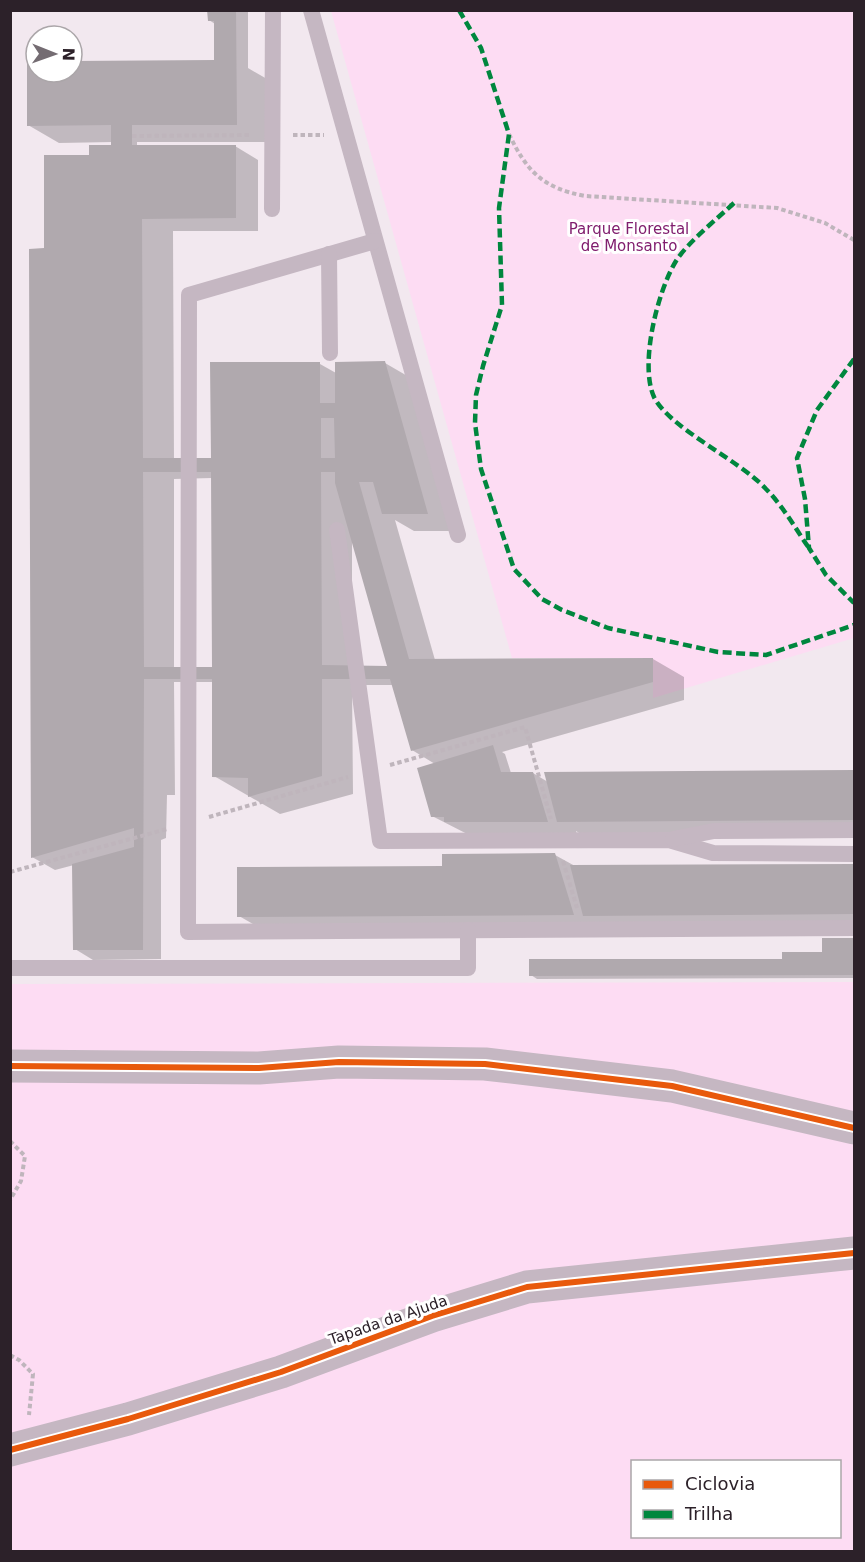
<svg xmlns="http://www.w3.org/2000/svg" width="865" height="1562" viewBox="0 0 865 1562" font-family="'DejaVu Sans',sans-serif">
	<style>
		.built { fill: #f2e8ef; fill-rule: evenodd }
		.green { fill: #fddcf3; fill-rule: evenodd }
		.shadow { fill: #0003; fill-rule: evenodd }
		.building { fill: #b0a9ae; fill-rule: evenodd }
		.lines { fill: none; stroke-linecap: round; stroke-linejoin: round }
		.path { stroke: #bfb5bc; stroke-width: 4; stroke-dasharray: 4.5 3; stroke-linecap: butt }
		.lane { stroke: #c5b7c2; stroke-width: 16 }
		.street { stroke: #c5b7c2; stroke-width: 33 }
		.quiet { stroke: #00873e; stroke-width: 4.5; stroke-dasharray: 9 4.5; stroke-linecap: butt }
		.cycleway-casing { stroke: #fff; stroke-width: 10 }
		.cycleway { stroke: #e8590c; stroke-width: 6 }
		.labels { text-anchor: middle; stroke-width: 6; stroke-linejoin: round; paint-order: stroke }
		.park-label { font-size: 15px; fill: #801e6e; stroke: #fff }
		.street-label { font-size: 15px; fill: #2c2129; stroke: #fff }
	</style>
	<rect width="100%" height="100%" fill="#fbf7f9"/>
	<!-- built -->
	<path class="built" d="M10 11H341L854 608V987L11 990ZM36 36H72V72H36Z"/>
	<!-- green -->
	<g class="green">
		<path d="M331 11H854V638L653 698V658H512Z"/>
		<path d="M854 982V1551L11 1552V984ZM632 1462H840V1536H632Z"/>
	</g>
	<!-- shadow -->
	<g class="shadow">
		<path d="M209 10H248V68L267 79V142H137V146H235L258 160V231H173L174 459H212L320 364 336 373 385 363 416 381 458 531H414L395 520 435 660 653 659 684 677V700L502 752 505 754 511 773H533L548 782 545 774 854 772V837L589 839 576 831 578 839H477L432 816 435 764 412 750 394 685H352L353 794 280 814 214 776 213 682H174L175 795H167L166 838 161 840V959L93 960 75 949 74 865 55 870 32 857 90 156 117 146 113 142 59 143 28 125 36 62V72H72V62H215V24L209 20ZM212 478 213 668H174V479ZM352 540 389 667H352Z"/>
		<path d="M555 855 575 866 854 865V931L270 934 239 916 444 867Z"/>
		<path d="M824 940H854V978L537 979 531 975 784 960 824 953Z"/>
	</g>
	<!-- building -->
	<g class="building">
		<path d="M207 10H236L237 125H132V145H236V218L142 219 143 458H211L210 362H320V403H335V362L385 361 428 514H382L373 482H359L409 659 653 658V682L411 751 390 679H322V776L248 797V778L212 777V679H144L143 950H73L72 864 134 847V828L31 858 29 249 44 248V155H89V145H111V125L27 126V61H36V72H72V61L214 60V21H208ZM321 418H334L335 458H321ZM143 472H211L212 667H144ZM321 472H335V483L387 666 322 665Z"/>
		<path d="M493 745 501 772H533L548 822H444V817H431L417 768Z"/>
		<path d="M854 770V820L557 822 544 772Z"/>
		<path d="M555 853 574 915 237 917V867L442 866V854Z"/>
		<path d="M854 864V914L583 916 570 865Z"/>
		<path d="M822 938H854V975L529 976V959H782V952H822Z"/>
	</g>
	<g class="lines">
		<!-- path -->
		<g class="path">
			<path d="M509 134C527 172 543 188 585 196L777 208 825 223 854 240"/>
			<path d="M293 135H324"/>
			<path d="M132 136 252 135"/>
			<path d="M390 765 525 727 551 819"/>
			<path d="M209 817 348 777"/>
			<path d="M563 861 577 908"/>
			<path d="M10 872 167 829"/>
			<path d="M10 1141 25 1156 21 1181 10 1200"/>
			<path d="M10 1355 19 1360 33 1374 29 1415"/>
		</g>
		<!-- lane -->
		<g class="lane">
			<path d="M311 10 458 535"/>
			<path d="M272 209 273 10"/>
			<path d="M375 241 189 295 188 932 854 928"/>
			<path d="M329 254 330 353"/>
			<path d="M337 530 380 841 669 840 713 853 854 854"/>
			<path d="M673 839 714 831 854 830"/>
			<path d="M10 968H468V930"/>
		</g>
		<!-- street -->
		<g class="street">
			<path d="M10 1066 259 1068 339 1062 485 1064 672 1086 854 1128"/>
			<path d="M10 1450 128 1419 281 1372 432 1316 527 1287 854 1253"/>
		</g>
		<!-- quiet -->
		<g class="quiet">
			<path d="M459 10 481 48 509 134 499 208 502 305 483 366 476 395 475 423 481 469 514 569 542 599 562 610 608 628 718 652 766 655 854 625"/>
			<path d="M734 203C718 218 687 243 676 261 658 290 639 364 654 397 669 428 741 461 766 489 783 506 795 528 809 548"/>
			<path d="M854 359 817 410 797 458 805 499 809 548 826 575 854 603"/>
		</g>
		<defs>
			<g id="cycleway">
				<path d="M10 1066 259 1068 339 1062 485 1064 672 1086 854 1128"/>
				<path d="M10 1450 128 1419 281 1372 432 1316 527 1287 854 1253"/>
			</g>
		</defs>
		<!-- cycleway casing -->
		<use href="#cycleway" class="cycleway-casing"/>
		<!-- cycleway -->
		<use href="#cycleway" class="cycleway"/>
	</g>
	<g class="labels">
		<!-- park labels -->
		<g class="park-label">
			<text x="629" y="234">Parque Florestal<tspan x="629" dy="17">de Monsanto</tspan></text>
		</g>
		<!-- street labels -->
		<g class="street-label">
			<text transform="translate(388 1320) rotate(-19)" y="5">Tapada da Ajuda</text>
		</g>
	</g>
	<!-- border -->
	<rect width="865" height="1562" fill="none" stroke="#2c2129" stroke-width="24"/>
	<!-- legend -->
	<rect x="631" y="1460" width="210" height="78" fill="#ffffff" stroke="#aba6a9" stroke-width="1.5"/>
	<rect x="643" y="1480" width="30" height="9" fill="#e8590c" stroke="#aba6a9" stroke-width="1.5"/>
	<text x="685" y="1490" font-size="18" fill="#2c2129">Ciclovia</text>
	<rect x="643" y="1510" width="30" height="9" fill="#00873e" stroke="#aba6a9" stroke-width="1.5"/>
	<text x="685" y="1520" font-size="18" fill="#2c2129">Trilha</text>
	<!-- north arrow -->
	<g transform="translate(54 54) rotate(91)"><circle r="28" fill="#ffffff" stroke="#aba6a9" stroke-width="1.5"/>
	<path d="M0-4.5L10 22L0 15L-10 22Z" fill="#746c72"/>
	<text y="-9" font-size="16" font-weight="bold" text-anchor="middle" fill="#2c2129">N</text>
	</g>
</svg>
